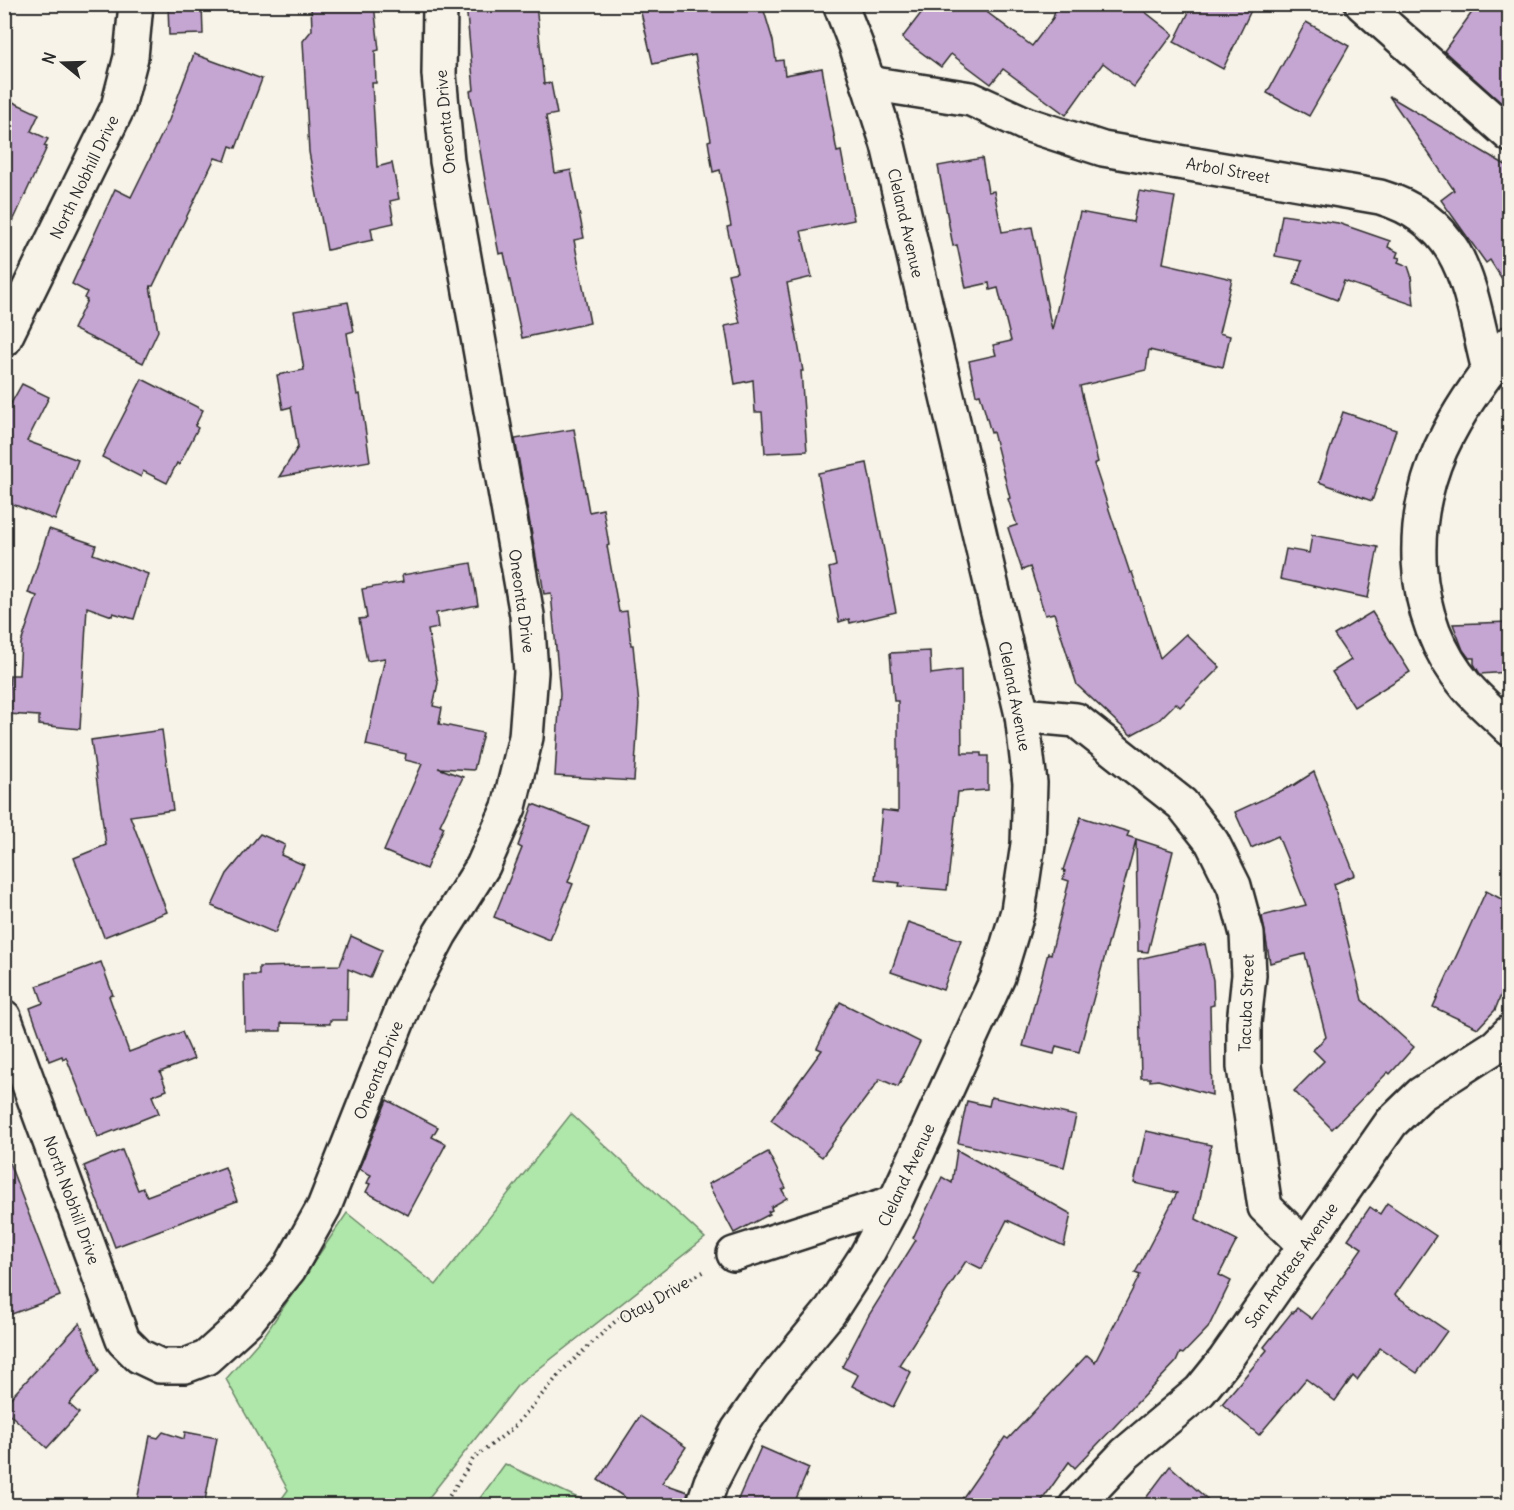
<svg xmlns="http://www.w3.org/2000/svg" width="1514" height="1510" viewBox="0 0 1514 1510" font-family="Delius,sans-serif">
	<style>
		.green { fill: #afe6a9; stroke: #6d886a; stroke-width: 1.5 }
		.building { fill: #c5a5d1; stroke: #2b2b2b; stroke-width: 1.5 }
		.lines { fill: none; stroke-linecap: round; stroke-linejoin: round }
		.minor-casing { stroke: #2b2b2b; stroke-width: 38 }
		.path { stroke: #2b2b2b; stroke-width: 4; stroke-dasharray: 1.5 4.5; stroke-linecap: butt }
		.minor { stroke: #f7f3e8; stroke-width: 33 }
		.labels { text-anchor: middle; stroke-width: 4.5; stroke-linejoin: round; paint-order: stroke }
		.street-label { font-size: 16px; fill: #2b2b2b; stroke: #f7f3e8 }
	</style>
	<rect width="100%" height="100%" fill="#f7f3e8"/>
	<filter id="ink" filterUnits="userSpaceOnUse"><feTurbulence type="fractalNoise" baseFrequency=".0167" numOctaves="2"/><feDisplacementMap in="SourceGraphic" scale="12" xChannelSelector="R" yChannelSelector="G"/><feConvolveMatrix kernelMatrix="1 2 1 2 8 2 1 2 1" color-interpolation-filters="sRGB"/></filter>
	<g filter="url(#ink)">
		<!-- green -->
		<g class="green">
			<path d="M571 1114 705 1238 517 1386 423 1505H277L288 1490 226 1379 266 1333 347 1213 436 1285Z"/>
			<path d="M505 1464 593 1505H475Z"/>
		</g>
		<!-- building -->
		<g class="building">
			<path d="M168 4H202L203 34 169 35Z"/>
			<path d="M311 4H374L379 50 375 51 376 83H372L377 167 392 163 399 199 390 201 394 223 371 228 373 240 327 250 309 152 303 41 312 30Z"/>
			<path d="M466 4H536L544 84 551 83 557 114 546 116 555 173 571 170 584 238 574 240 590 323 522 338 504 253 499 254 486 186 470 91 474 90Z"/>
			<path d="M639 4H762L773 41 776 61 783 60 785 75 822 68 837 152 841 151 854 220 801 231 812 277 787 283 803 371H801L807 451 765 453 762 412H755L753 380 735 384 725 326 740 323 728 274 737 272 727 227 731 226 720 170 713 172 708 141 711 140 695 55 653 64Z"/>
			<path d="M928 4H976L1032 46 1053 18 1057 4H1135L1173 34 1134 87 1103 63 1066 115 1003 69 991 84 951 54 941 67 902 38Z"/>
			<path d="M1193 4H1254L1223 69 1174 42Z"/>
			<path d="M1478 4H1509V110L1444 51Z"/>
			<path d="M1306 22 1349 46 1309 116 1267 93Z"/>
			<path d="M194 54 262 79 236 148 230 146 225 161 215 158 153 286H150L158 331 143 363 73 329 87 300 84 298 87 292 72 284 115 189 131 197 169 120Z"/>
			<path d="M1389 96 1509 167V290L1490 260 1486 263 1441 200 1454 190Z"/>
			<path d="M13 102 39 114 31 131 48 139 44 146 47 147 4 241V117Z"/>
			<path d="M982 158 988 192 994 191 1002 232 1032 227 1052 330 1080 212 1133 222 1139 191 1175 197 1163 263 1232 279 1219 333 1230 336 1223 367 1149 350 1146 370 1080 386 1098 462 1094 464 1130 573 1132 572 1160 658 1186 634 1220 667 1180 707 1176 703 1159 720 1131 735 1077 685 1054 613 1045 615 1030 567 1022 570 1008 528 1017 525 1008 499 1010 498 993 432 991 433 980 394 976 395 969 361 996 355 993 345 1011 341 998 288 990 290 989 283 966 288 957 245 953 246 938 166Z"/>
			<path d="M1282 215 1338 223 1390 241 1388 247 1398 252 1396 257 1400 258 1398 262 1408 266 1411 275 1414 305 1344 281 1337 300 1294 284 1302 261 1275 256Z"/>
			<path d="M348 302 354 331 347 333 357 395 360 394 370 461 279 477 298 447 291 407 283 409 277 375 304 370 294 311Z"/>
			<path d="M142 379 203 410 195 426 198 428 179 465 177 463 167 483 143 471 141 477 102 457Z"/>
			<path d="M22 384 49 397 27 441 78 460 55 520 4 501V416Z"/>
			<path d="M1343 412 1396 430 1372 501 1319 482Z"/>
			<path d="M574 429 589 512 603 509 609 545 607 546 619 612 627 611 631 645H633L639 705 634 781 555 776 560 693 551 593 544 594 540 569H538L515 439Z"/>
			<path d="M867 463 896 612 850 623 849 619 839 622 829 568 836 566 818 473Z"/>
			<path d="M49 529 96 545 93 554 148 574 134 619 113 613 112 616 87 607 80 729 39 725V716L8 714 10 675H19L21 643 37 596 28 593Z"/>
			<path d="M1312 535 1378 547 1368 598 1280 579 1286 549 1309 553Z"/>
			<path d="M471 563 478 605 436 613 438 628 428 630 438 683 433 706 442 708 439 724 483 733 474 770 438 768 463 777 440 825 444 827 426 869 384 851 422 764 405 760 406 754 366 745 385 658 367 661 359 619 367 618 362 589 403 582 402 575Z"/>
			<path d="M1372 612 1410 672 1354 707 1332 672 1351 660 1334 635Z"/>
			<path d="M1509 622V672L1480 674 1474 664V658H1469L1463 650 1453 624Z"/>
			<path d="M930 651 931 674 961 670 962 753H981V756H988V790L958 792 947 890 899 886 900 883 875 880 882 810 898 812V701H894L890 653Z"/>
			<path d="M162 730 173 810 130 816 167 912 104 937 74 858 106 845 91 740Z"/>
			<path d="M1314 772 1355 875 1334 884 1362 1000 1414 1047 1390 1074 1388 1072 1332 1129 1294 1091 1324 1061 1313 1050 1326 1037 1305 954 1270 963 1262 916 1306 905 1278 836 1251 848 1235 812 1294 785Z"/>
			<path d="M533 804 589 826 568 882 573 884 550 940 494 917 522 848 518 846Z"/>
			<path d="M1081 817 1129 832 1127 836 1173 851 1148 952 1138 951 1136 840 1079 1052 1056 1046 1054 1054 1023 1046 1048 953 1051 954 1069 881 1063 879 1065 871 1063 870Z"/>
			<path d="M260 834 285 845 281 855 304 865 275 933 212 906 227 874Z"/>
			<path d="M1486 891 1509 903V992L1503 990 1495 1010 1478 1028 1433 1007Z"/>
			<path d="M908 922 961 940 943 990 891 972Z"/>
			<path d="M351 936 382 950 370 978 348 969 347 1020H330V1024L281 1023V1031H245L244 975H259V967L340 965Z"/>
			<path d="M1205 944 1213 980 1214 1005 1210 1006 1212 1095 1158 1080 1150 1081V1078H1141L1138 959Z"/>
			<path d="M101 962 113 995 109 996 129 1052 182 1032 194 1059 160 1072 167 1090 152 1096 159 1113 98 1137 66 1057 63 1059 62 1056 49 1061 30 1008 43 1003 37 986Z"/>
			<path d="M840 1002 920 1042 898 1087 880 1079 822 1157 771 1120 822 1050 817 1048Z"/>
			<path d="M991 1097 1076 1116 1064 1167 958 1143 967 1101 989 1106Z"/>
			<path d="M387 1100 438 1127 432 1137 446 1144 408 1215 366 1192 370 1184 367 1183 371 1175 359 1169Z"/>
			<path d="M1146 1131 1211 1145 1196 1219 1237 1240 1219 1275 1231 1281 1208 1328 1183 1354 1180 1353 1176 1362 1075 1468 1069 1462 1038 1506H957L1005 1437 1008 1439 1087 1355 1095 1362 1140 1275 1135 1273 1177 1193 1134 1183Z"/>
			<path d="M122 1150 138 1190 143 1188 147 1196 225 1167 237 1201 115 1247 84 1166Z"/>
			<path d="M957 1150 1071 1214 1064 1246 1007 1220 982 1269 966 1261 899 1365 911 1372 893 1407 852 1386 858 1375 842 1367 869 1315 916 1240 913 1238 942 1177 952 1183Z"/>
			<path d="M768 1152 786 1188 782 1190 787 1198 771 1207 772 1210 768 1212 770 1214 734 1233 708 1184Z"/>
			<path d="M7 1157 60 1296 4 1317V1158Z"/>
			<path d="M1387 1203 1436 1236 1395 1295 1447 1331 1417 1373 1380 1348 1357 1380 1353 1376 1335 1401 1306 1379 1259 1435 1222 1404 1267 1350 1264 1347 1292 1312 1293 1313 1297 1308 1312 1319 1362 1248 1348 1239 1370 1207 1380 1214Z"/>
			<path d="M80 1323 99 1371 69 1404 79 1413 47 1448 4 1409V1405Z"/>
			<path d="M640 1416 686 1447 662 1483 688 1492 685 1506H638L598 1480Z"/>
			<path d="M163 1432 184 1439 185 1432 217 1438 204 1506H136L150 1436 158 1438Z"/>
			<path d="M761 1447 809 1468 793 1506H735Z"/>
			<path d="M1170 1466 1215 1506H1140Z"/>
		</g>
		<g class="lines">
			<defs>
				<g id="minor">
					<path d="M1362 4 1510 135"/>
					<path d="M868 83 971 99 1026 124 1103 149 1380 197C1468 223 1469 293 1489 370"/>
					<path d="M4 340 118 107 131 57 136 4"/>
					<path d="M1510 343C1487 372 1465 401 1448 434 1406 513 1407 617 1467 687 1480 702 1496 715 1510 729"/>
					<path d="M1022 715 1076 720 1182 804 1212 842 1234 886 1247 934 1249 975 1244 1023V1067L1265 1207 1305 1246"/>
					<path d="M4 1017 123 1340 139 1356 160 1366H185L206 1358 249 1319 289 1269 324 1207 408 995 440 934 483 866 509 807 526 737 531 672 527 615 447 161 439 74 440 4"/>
					<path d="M734 1254 895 1202"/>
					<path d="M703 1506 711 1482 738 1430 772 1382 829 1313 866 1256 895 1202 998 977 1018 911 1028 844 1030 783 1022 715 888 145 856 45 840 4"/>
					<path d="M1076 1506 1125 1454 1200 1391 1225 1360 1391 1123 1421 1094 1496 1046 1510 1032"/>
				</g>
			</defs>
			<!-- minor casing -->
			<use href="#minor" class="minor-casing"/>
			<!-- path -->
			<path class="path" d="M443 1506 473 1459 513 1428 566 1367 620 1317 705 1271"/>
			<!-- minor -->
			<use href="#minor" class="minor"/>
		</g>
	</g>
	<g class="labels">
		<!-- street labels -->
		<g class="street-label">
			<text transform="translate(445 122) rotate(-95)" y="6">Oneonta Drive</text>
			<text transform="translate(1228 170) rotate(10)" y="6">Arbol Street</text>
			<text transform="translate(84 177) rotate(-64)" y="6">North Nobhill Drive</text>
			<text transform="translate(906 223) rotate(77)" y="6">Cleland Avenue</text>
			<text transform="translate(522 601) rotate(82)" y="6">Oneonta Drive</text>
			<text transform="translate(1015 696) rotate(79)" y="6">Cleland Avenue</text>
			<text transform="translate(1246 1003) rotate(-88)" y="6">Tacuba Street</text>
			<text transform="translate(378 1070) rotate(-68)" y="6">Oneonta Drive</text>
			<text transform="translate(906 1175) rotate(-65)" y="6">Cleland Avenue</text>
			<text transform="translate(72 1200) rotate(70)" y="6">North Nobhill Drive</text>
			<text transform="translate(1291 1265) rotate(-55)" y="6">San Andreas Avenue</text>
			<text transform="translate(654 1300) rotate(-30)" y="6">Otay Drive</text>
		</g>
	</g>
	<!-- margin -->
	<rect width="1514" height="1510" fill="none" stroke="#f7f3e8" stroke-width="24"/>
	<rect x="12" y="12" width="1490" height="1486" fill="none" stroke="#2b2b2b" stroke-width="2" filter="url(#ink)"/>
	<!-- north arrow -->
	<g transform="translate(63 63) rotate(289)" stroke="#f7f3e8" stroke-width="4.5" paint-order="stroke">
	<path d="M0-4.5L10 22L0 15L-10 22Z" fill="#2b2b2b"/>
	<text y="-9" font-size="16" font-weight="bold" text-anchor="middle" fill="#2b2b2b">N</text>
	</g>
</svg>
